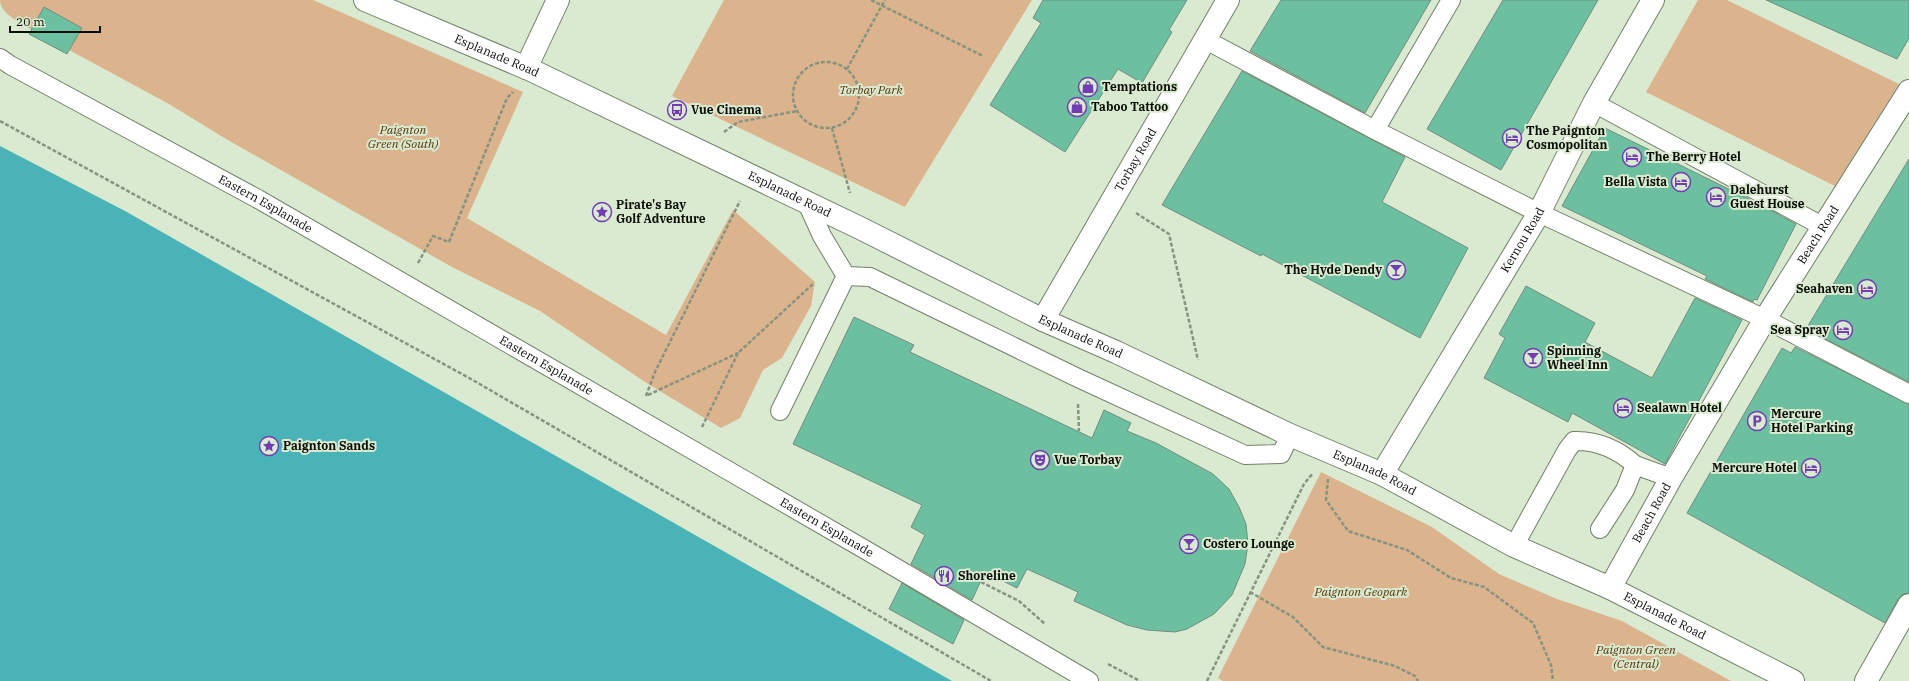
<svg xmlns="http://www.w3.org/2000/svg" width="1909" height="681" viewBox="0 0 1909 681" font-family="'IBM Plex Serif',serif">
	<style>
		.green { fill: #dbb48d }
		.water { fill: #49b3b8 }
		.building { fill: #6cc09f; stroke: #708d80 }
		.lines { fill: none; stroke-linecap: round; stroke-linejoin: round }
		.lane-casing { stroke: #728069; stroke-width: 20 }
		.street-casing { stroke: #728069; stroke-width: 24 }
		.secondary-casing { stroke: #728069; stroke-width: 24 }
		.path { stroke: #879381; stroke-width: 2.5; stroke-dasharray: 4 2; stroke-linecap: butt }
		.lane { stroke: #fff; stroke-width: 18 }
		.street { stroke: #fff; stroke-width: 22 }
		.secondary { stroke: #fff; stroke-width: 22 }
		.labels { text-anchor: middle; stroke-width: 4; stroke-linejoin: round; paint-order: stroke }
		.street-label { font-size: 12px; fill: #090e06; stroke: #daead1 }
		.poi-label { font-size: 12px; font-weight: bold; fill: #090e06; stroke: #daead1; text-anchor: start }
		.park-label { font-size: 12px; font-style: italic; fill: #583407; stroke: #daead1 }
	</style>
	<rect width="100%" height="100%" fill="#daead1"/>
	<!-- green -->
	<g class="green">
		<path d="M0 0H313L523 92 467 218 666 335 733 210 815 282 811 306 782 358 763 370 740 418 721 428 645 382 540 311 452 267 226 139 169 104 21 24C13 18 0 11 0 0Z"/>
		<path d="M724 0H1032L905 207 672 96Z"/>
		<path d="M1698 0H1727L1899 84 1835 186 1646 92Z"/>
		<path d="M1321 472 1432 527 1499 574 1557 599 1622 621 1731 681H1223L1218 678Z"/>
	</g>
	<!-- water -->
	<path class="water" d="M0 146 125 211 952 681H0Z"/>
	<!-- building -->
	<g class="building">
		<path d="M1043 0H1187L1169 30 1172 32 1142 83 1118 69 1065 152 990 105 1041 23 1033 18Z"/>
		<path d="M1281 0H1431L1365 113 1250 51Z"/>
		<path d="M1503 0H1598L1501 170 1427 129Z"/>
		<path d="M1766 0H1909V38L1897 59Z"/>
		<path d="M44 7 82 28 67 54 29 34Z"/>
		<path d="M1242 71 1405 157 1382 202 1468 248 1420 338 1262 254 1261 256 1162 205Z"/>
		<path d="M1605 128 1755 202 1796 224 1757 300 1754 299 1753 302 1705 279 1707 276 1562 206Z"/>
		<path d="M1909 159V382L1806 329Z"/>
		<path d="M1526 286 1595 323 1585 342 1652 378 1695 298 1742 320 1665 464 1572 413 1568 422 1484 378 1505 338 1499 334Z"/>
		<path d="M854 317 914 345 910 352 1092 438 1104 410 1131 423 1127 431 1156 443 1213 474 1229 489 1239 507 1246 524 1248 544 1245 564 1232 595 1214 614 1187 629 1175 632 1147 630 1127 625 1074 601 1078 592 1027 569 1017 588 985 572 972 600 911 564 925 535 911 527 922 505 793 444Z"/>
		<path d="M1795 347 1909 404V593L1903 594 1898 599 1885 623 1687 513 1782 348 1791 353Z"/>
		<path d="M902 583 964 620 953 644 889 609Z"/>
	</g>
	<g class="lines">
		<defs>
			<g id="lane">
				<path d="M1204 39 1375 130 1539 213 1765 319 1909 394"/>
				<path id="s1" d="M0 58 10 65 258 199 864 549 1089 681"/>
				<path d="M1594 103 1824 227"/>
				<path d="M1375 130 1451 0"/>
				<path d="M807 203 822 236 846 276 870 277 1078 378 1245 455 1281 454 1290 435"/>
				<path d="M780 411 846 276"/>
				<path d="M1635 465 1671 478"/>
				<path d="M1514 546 1567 450 1574 441C1597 440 1619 450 1635 465L1625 490 1600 529"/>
			</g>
			<g id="street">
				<path d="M526 68 558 0"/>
				<path id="s2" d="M1382 474 1539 213 1594 103 1653 0"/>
				<path id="s3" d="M1610 588 1671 478 1765 319 1909 91"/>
				<path d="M1866 681 1909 605"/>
			</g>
			<g id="secondary">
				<path id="s4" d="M365 0 531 70 860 228 1043 320 1116 352 1290 435 1382 474 1514 546 1610 588 1793 681"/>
				<path id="s5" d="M1043 320 1228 0"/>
			</g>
		</defs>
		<!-- lane casing -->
		<use href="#lane" class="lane-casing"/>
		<!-- street casing -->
		<use href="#street" class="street-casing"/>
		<!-- secondary casing -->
		<use href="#secondary" class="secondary-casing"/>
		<!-- path -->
		<g class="path">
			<path d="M871 0 983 56"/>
			<circle cx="826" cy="95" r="33"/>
			<path d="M847 69 885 0"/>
			<path d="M0 121 471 379 991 681"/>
			<path d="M832 128 850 193"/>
			<path d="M724 132 738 122 797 111"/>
			<path d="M1136 213 1169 234 1198 360"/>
			<path d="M418 263 433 236 449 242 507 98 513 92"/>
			<path d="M648 395 738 353"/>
			<path d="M646 396 655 372 740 201"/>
			<path d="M1078 404 1079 431"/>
			<path d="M702 427 738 353 814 283"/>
			<path d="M1328 479 1326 500 1348 531 1407 550 1451 578 1484 587 1533 623 1551 665 1553 681"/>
			<path d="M981 582 1019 601 1045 624"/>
			<path d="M1250 592 1293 617 1323 647 1395 666 1415 676 1418 681"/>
			<path d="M1108 664 1140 681"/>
			<path d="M1207 681 1304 484 1313 473"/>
		</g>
		<!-- lane -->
		<use href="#lane" class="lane"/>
		<!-- street -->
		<use href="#street" class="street"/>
		<!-- secondary -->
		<use href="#secondary" class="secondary"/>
	</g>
	<!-- icons -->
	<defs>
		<symbol id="shop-ring" viewBox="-11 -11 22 22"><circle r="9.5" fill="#daead1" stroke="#723db4" stroke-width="1.5"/><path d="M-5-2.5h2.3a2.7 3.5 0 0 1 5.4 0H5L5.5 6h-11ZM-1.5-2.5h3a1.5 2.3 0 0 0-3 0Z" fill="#723db4"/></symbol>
		<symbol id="bus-ring" viewBox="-11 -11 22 22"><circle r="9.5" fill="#daead1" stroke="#723db4" stroke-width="1.5"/><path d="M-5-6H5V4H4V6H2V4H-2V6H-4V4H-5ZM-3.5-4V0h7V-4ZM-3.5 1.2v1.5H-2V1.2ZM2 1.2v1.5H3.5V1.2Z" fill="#723db4"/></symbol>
		<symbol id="hotel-ring" viewBox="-11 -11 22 22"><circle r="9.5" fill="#daead1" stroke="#723db4" stroke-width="1.5"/><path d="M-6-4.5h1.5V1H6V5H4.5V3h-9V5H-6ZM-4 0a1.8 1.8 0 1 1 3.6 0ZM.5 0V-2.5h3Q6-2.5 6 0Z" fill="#723db4"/></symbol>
		<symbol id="sight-ring" viewBox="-11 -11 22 22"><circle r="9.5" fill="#daead1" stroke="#723db4" stroke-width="1.5"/><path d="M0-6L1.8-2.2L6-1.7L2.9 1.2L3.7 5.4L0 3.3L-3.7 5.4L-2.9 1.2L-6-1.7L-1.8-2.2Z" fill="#723db4"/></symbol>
		<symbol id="bar-ring" viewBox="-11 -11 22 22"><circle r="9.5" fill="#daead1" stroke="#723db4" stroke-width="1.5"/><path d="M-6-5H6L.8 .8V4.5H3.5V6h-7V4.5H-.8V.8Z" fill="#723db4"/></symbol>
		<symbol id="parking-ring" viewBox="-11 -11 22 22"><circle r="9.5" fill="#daead1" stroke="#723db4" stroke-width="1.5"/><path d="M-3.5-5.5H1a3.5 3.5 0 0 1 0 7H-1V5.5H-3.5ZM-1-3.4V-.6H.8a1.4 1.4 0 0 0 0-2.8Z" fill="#723db4"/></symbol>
		<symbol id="theatre-ring" viewBox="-11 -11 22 22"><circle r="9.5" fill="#daead1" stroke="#723db4" stroke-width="1.5"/><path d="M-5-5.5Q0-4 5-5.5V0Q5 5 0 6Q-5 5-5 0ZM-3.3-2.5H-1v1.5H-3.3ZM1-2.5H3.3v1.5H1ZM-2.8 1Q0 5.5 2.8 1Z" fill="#723db4"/></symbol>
		<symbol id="restaurant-ring" viewBox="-11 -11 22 22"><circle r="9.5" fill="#daead1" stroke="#723db4" stroke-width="1.5"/><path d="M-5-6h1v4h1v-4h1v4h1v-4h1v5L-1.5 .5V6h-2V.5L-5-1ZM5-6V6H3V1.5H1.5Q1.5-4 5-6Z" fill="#723db4"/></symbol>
	</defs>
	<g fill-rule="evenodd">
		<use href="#shop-ring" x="1077" y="76" width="22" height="22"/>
		<use href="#shop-ring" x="1066" y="96" width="22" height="22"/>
		<use href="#bus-ring" x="666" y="99" width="22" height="22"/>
		<use href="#hotel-ring" x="1501" y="127" width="22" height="22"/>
		<use href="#hotel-ring" x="1621" y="146" width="22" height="22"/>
		<use href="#hotel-ring" x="1670" y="171" width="22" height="22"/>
		<use href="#hotel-ring" x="1705" y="186" width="22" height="22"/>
		<use href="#sight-ring" x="591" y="201" width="22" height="22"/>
		<use href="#bar-ring" x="1385" y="259" width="22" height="22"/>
		<use href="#hotel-ring" x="1856" y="278" width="22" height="22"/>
		<use href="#hotel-ring" x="1832" y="319" width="22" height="22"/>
		<use href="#bar-ring" x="1522" y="347" width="22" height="22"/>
		<use href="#hotel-ring" x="1612" y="397" width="22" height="22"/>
		<use href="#parking-ring" x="1746" y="410" width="22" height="22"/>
		<use href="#sight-ring" x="258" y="435" width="22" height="22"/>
		<use href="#theatre-ring" x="1029" y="449" width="22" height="22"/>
		<use href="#hotel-ring" x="1800" y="457" width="22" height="22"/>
		<use href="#bar-ring" x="1178" y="533" width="22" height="22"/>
		<use href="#restaurant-ring" x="933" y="565" width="22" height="22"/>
	</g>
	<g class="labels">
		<!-- street labels -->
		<g class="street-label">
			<text dy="4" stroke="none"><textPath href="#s4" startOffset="143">Esplanade Road</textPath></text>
			<text dy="4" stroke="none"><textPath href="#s5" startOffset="185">Torbay Road</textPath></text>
			<text dy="4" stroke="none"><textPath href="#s4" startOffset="467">Esplanade Road</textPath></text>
			<text dy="4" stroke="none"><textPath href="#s1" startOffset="303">Eastern Esplanade</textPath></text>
			<text dy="4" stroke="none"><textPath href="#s3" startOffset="410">Beach Road</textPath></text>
			<text dy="4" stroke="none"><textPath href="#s2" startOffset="273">Kernou Road</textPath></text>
			<text dy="4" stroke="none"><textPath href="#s4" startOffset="791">Esplanade Road</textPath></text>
			<text dy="4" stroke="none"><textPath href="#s1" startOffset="627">Eastern Esplanade</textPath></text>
			<text dy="4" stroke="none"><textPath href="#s4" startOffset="1115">Esplanade Road</textPath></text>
			<text dy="4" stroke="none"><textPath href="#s3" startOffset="86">Beach Road</textPath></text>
			<text dy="4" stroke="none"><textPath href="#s1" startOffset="951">Eastern Esplanade</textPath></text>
			<text dy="4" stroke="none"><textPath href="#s4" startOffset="1439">Esplanade Road</textPath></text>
		</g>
		<!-- poi labels -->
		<g class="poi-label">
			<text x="1102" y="91">Temptations</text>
			<text x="1091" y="111">Taboo Tattoo</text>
			<text x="691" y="114">Vue Cinema</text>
			<text x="1526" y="135">The Paignton<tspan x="1526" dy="14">Cosmopolitan</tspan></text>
			<text x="1646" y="161">The Berry Hotel</text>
			<text x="1667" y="186" text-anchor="end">Bella Vista</text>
			<text x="1730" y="194">Dalehurst<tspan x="1730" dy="14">Guest House</tspan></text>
			<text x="616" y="209">Pirate's Bay<tspan x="616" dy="14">Golf Adventure</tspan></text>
			<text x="1382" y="274" text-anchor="end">The Hyde Dendy</text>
			<text x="1853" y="293" text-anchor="end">Seahaven</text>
			<text x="1829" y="334" text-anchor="end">Sea Spray</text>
			<text x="1547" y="355">Spinning<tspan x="1547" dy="14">Wheel Inn</tspan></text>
			<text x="1637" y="412">Sealawn Hotel</text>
			<text x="1771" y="418">Mercure<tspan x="1771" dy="14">Hotel Parking</tspan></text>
			<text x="283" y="450">Paignton Sands</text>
			<text x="1054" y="464">Vue Torbay</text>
			<text x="1797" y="472" text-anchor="end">Mercure Hotel</text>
			<text x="1203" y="548">Costero Lounge</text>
			<text x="958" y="580">Shoreline</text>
		</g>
		<!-- park labels -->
		<g class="park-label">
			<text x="871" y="94">Torbay Park</text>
			<text x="403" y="134">Paignton<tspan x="403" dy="14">Green (South)</tspan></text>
			<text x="1361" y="596">Paignton Geopark</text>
			<text x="1636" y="654">Paignton Green<tspan x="1636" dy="14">(Central)</tspan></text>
		</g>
	</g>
	<!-- scale -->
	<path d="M10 26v6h90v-6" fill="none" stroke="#090e06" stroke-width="2"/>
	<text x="16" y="26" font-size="12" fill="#090e06" stroke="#daead1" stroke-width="3" paint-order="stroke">20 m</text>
</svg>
